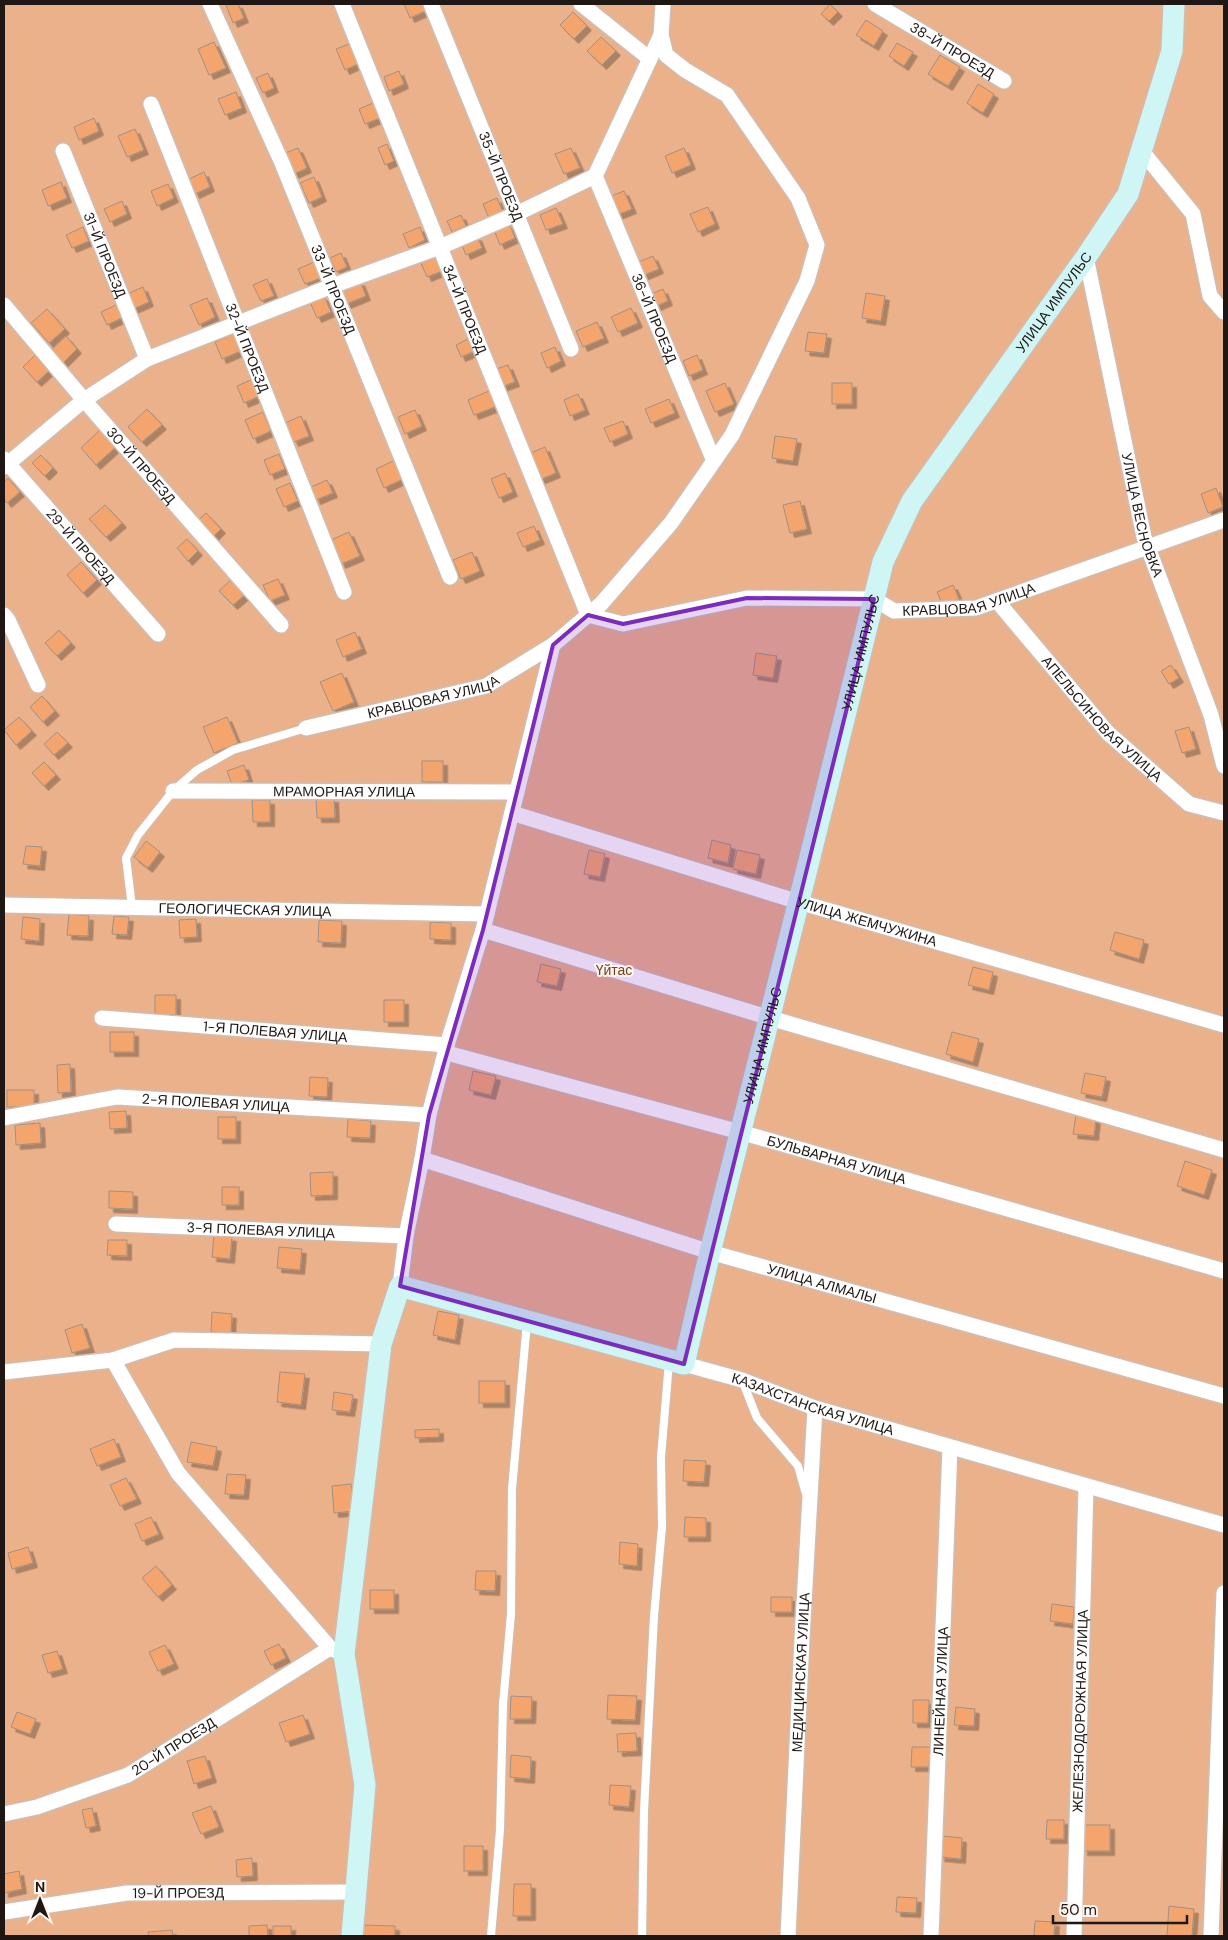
<svg xmlns="http://www.w3.org/2000/svg" width="1228" height="1940" viewBox="0 0 1228 1940" font-family="'DM Sans',sans-serif">
	<style>
		.green { fill: #ebb18a }
		.building { fill: #f4a56e; stroke: #a19085; filter: url(#shadow) }
		.lines { fill: none; stroke-linecap: round; stroke-linejoin: round }
		.lane-casing { stroke: #cfbdb1; stroke-width: 10 }
		.street-casing { stroke: #cfbdb1; stroke-width: 18 }
		.secondary-casing { stroke: #cfbdb1; stroke-width: 24 }
		.lane { stroke: #fff; stroke-width: 8 }
		.street { stroke: #fff; stroke-width: 15 }
		.secondary { stroke: #cff6f4; stroke-width: 21 }
		.marked { fill: #7b2cbf; fill-opacity: 0.2; stroke: #7b2cbf; stroke-width: 4; stroke-linejoin: round }
		.labels { text-anchor: middle; stroke-width: 4; stroke-linejoin: round; paint-order: stroke }
		.street-label { font-size: 14px; fill: #1e1713; stroke: #fef6f1 }
		.park-label { font-size: 14px; fill: #754219; stroke: #fef6f1 }
	</style>
	<defs>
		<filter id="shadow"><feDropShadow dx="4.5" dy="4.5" stdDeviation="0" flood-color="#0004"/></filter>
	</defs>
	<rect width="100%" height="100%" fill="#fae7db"/>
	<!-- green -->
	<rect class="green" x="4" y="4" width="1220" height="1932"/>
	<!-- building -->
	<g class="building">
		<path d="M230 4H238L244 18 233 23 226 5Z"/>
		<path d="M404 4H425L428 10 410 18Z"/>
		<path d="M830 4 838 12 829 21 821 14Z"/>
		<path d="M573 12 587 26 574 39 560 25Z"/>
		<path d="M866 20 883 31 874 46 856 35Z"/>
		<path d="M601 37 616 51 602 65 587 51Z"/>
		<path d="M214 42 226 68 209 75 198 49Z"/>
		<path d="M897 43 913 52 904 66 889 56Z"/>
		<path d="M349 44 358 64 345 70 336 49Z"/>
		<path d="M940 55 960 67 948 86 928 74Z"/>
		<path d="M399 71 404 84 389 91 384 77Z"/>
		<path d="M268 73 274 88 263 93 256 78Z"/>
		<path d="M978 84 994 94 983 113 967 103Z"/>
		<path d="M236 92 242 108 225 115 218 99Z"/>
		<path d="M373 103 380 118 365 124 359 109Z"/>
		<path d="M94 118 99 131 79 140 74 127Z"/>
		<path d="M135 129 144 150 127 157 118 136Z"/>
		<path d="M387 144 394 161 385 165 378 148Z"/>
		<path d="M298 148 307 168 294 174 285 153Z"/>
		<path d="M571 148 580 168 564 174 555 154Z"/>
		<path d="M684 148 691 165 672 173 665 156Z"/>
		<path d="M204 172 210 187 195 194 189 179Z"/>
		<path d="M314 177 322 197 309 203 300 183Z"/>
		<path d="M61 182 67 198 48 206 42 190Z"/>
		<path d="M168 184 174 198 157 206 151 191Z"/>
		<path d="M624 191 632 209 617 215 609 197Z"/>
		<path d="M497 198 503 212 489 218 483 204Z"/>
		<path d="M122 201 127 214 110 222 104 209Z"/>
		<path d="M708 207 715 224 698 232 690 214Z"/>
		<path d="M556 208 563 224 546 230 540 215Z"/>
		<path d="M461 215 466 226 452 232 447 221Z"/>
		<path d="M509 223 515 238 500 245 494 230Z"/>
		<path d="M83 227 89 241 72 248 66 235Z"/>
		<path d="M420 227 425 240 409 248 403 234Z"/>
		<path d="M477 236 482 248 466 255 461 243Z"/>
		<path d="M341 253 347 267 336 272 330 258Z"/>
		<path d="M434 255 442 271 427 277 420 261Z"/>
		<path d="M653 256 659 269 642 276 636 263Z"/>
		<path d="M314 262 321 278 305 284 298 269Z"/>
		<path d="M267 279 274 296 261 301 253 285Z"/>
		<path d="M360 281 366 296 346 304 340 290Z"/>
		<path d="M143 287 149 302 133 309 127 294Z"/>
		<path d="M663 289 668 301 654 307 649 295Z"/>
		<path d="M866 293 885 296 881 321 862 318Z"/>
		<path d="M324 296 331 312 317 318 310 302Z"/>
		<path d="M207 298 215 317 199 325 190 305Z"/>
		<path d="M116 305 122 318 107 325 101 312Z"/>
		<path d="M631 308 638 323 618 332 611 317Z"/>
		<path d="M47 309 65 329 49 343 31 323Z"/>
		<path d="M597 322 604 338 583 347 576 331Z"/>
		<path d="M808 332 827 334 824 353 805 351Z"/>
		<path d="M233 334 241 351 222 359 215 342Z"/>
		<path d="M66 336 77 349 62 364 50 351Z"/>
		<path d="M468 339 473 352 461 357 456 345Z"/>
		<path d="M555 347 561 361 547 368 541 353Z"/>
		<path d="M35 355 49 371 37 382 23 367Z"/>
		<path d="M697 355 703 370 689 376 683 361Z"/>
		<path d="M508 365 515 382 501 387 494 370Z"/>
		<path d="M253 379 260 396 244 403 237 386Z"/>
		<path d="M725 383 734 404 715 412 706 391Z"/>
		<rect x="832" y="383" width="20" height="21"/>
		<path d="M489 391 495 407 474 415 468 400Z"/>
		<path d="M578 394 585 410 570 416 564 400Z"/>
		<path d="M669 399 675 413 651 423 645 409Z"/>
		<path d="M147 409 162 425 142 442 128 427Z"/>
		<path d="M415 410 422 426 405 434 398 417Z"/>
		<path d="M263 412 271 431 253 439 245 420Z"/>
		<path d="M301 416 309 436 294 442 285 423Z"/>
		<path d="M623 421 628 434 610 442 604 428Z"/>
		<path d="M101 429 117 446 96 465 81 448Z"/>
		<path d="M775 436 797 439 793 461 772 458Z"/>
		<path d="M545 447 556 473 539 480 528 454Z"/>
		<path d="M279 454 285 469 270 475 264 460Z"/>
		<path d="M41 455 53 468 45 476 32 463Z"/>
		<path d="M395 460 403 479 384 488 376 469Z"/>
		<path d="M505 473 513 492 499 498 491 479Z"/>
		<path d="M8 478 20 492 7 503 4 499V482Z"/>
		<path d="M327 480 333 493 316 500 311 487Z"/>
		<path d="M290 483 298 501 284 507 276 489Z"/>
		<path d="M1216 488 1223 507 1208 513 1201 494Z"/>
		<path d="M800 501 807 529 790 533 783 505Z"/>
		<path d="M105 505 122 523 106 537 89 519Z"/>
		<path d="M206 513 221 529 211 539 196 522Z"/>
		<path d="M534 526 540 540 523 547 517 533Z"/>
		<path d="M349 532 360 556 341 564 331 540Z"/>
		<path d="M187 539 198 551 188 561 177 548Z"/>
		<path d="M472 552 480 571 461 579 453 560Z"/>
		<path d="M81 562 97 580 83 593 67 575Z"/>
		<path d="M232 579 246 594 233 605 219 591Z"/>
		<path d="M278 579 285 595 270 601 263 585Z"/>
		<path d="M953 585 959 599 943 606 937 592Z"/>
		<path d="M59 630 71 643 57 656 45 643Z"/>
		<path d="M355 632 362 649 343 657 336 640Z"/>
		<path d="M756 653 777 656 773 678 753 675Z"/>
		<path d="M1171 665 1179 678 1169 684 1161 671Z"/>
		<path d="M342 673 354 702 333 711 320 682Z"/>
		<path d="M42 696 55 711 43 722 30 707Z"/>
		<path d="M19 717 32 731 16 745 4 730Z"/>
		<path d="M227 717 238 743 214 753 203 727Z"/>
		<path d="M1189 727 1196 749 1182 753 1175 731Z"/>
		<path d="M57 732 68 743 54 755 44 744Z"/>
		<rect x="422" y="761" width="21" height="21"/>
		<path d="M44 762 56 775 44 786 32 773Z"/>
		<path d="M244 765 249 780 232 785 227 771Z"/>
		<path d="M316 798H334L335 818H317Z"/>
		<path d="M252 800H270V822H253Z"/>
		<path d="M712 840 731 845 728 863 708 858Z"/>
		<path d="M146 841 160 852 148 868 134 857Z"/>
		<path d="M26 846 42 847 40 866 23 864Z"/>
		<path d="M589 850 605 854 600 877 584 874Z"/>
		<path d="M737 850 760 855 756 874 733 869Z"/>
		<path d="M69 914 89 916 88 936 67 935Z"/>
		<path d="M114 916 129 917 127 935 112 934Z"/>
		<path d="M23 917 40 919 39 941 21 939Z"/>
		<path d="M196 919 197 937 180 938 179 920Z"/>
		<path d="M319 920 342 921 341 943 318 942Z"/>
		<path d="M430 922 451 923V940L430 939Z"/>
		<path d="M1115 932 1144 940 1139 959 1110 950Z"/>
		<path d="M541 964 561 969 557 986 537 982Z"/>
		<path d="M973 967 993 972 989 990 968 985Z"/>
		<path d="M155 995H176V1015L155 1014Z"/>
		<rect x="384" y="1000" width="20" height="22"/>
		<rect x="110" y="1032" width="24" height="20"/>
		<path d="M952 1032 979 1039 973 1062 946 1054Z"/>
		<path d="M70 1064 71 1092 58 1093 57 1065Z"/>
		<path d="M473 1071 496 1076 491 1095 469 1090Z"/>
		<path d="M1085 1073 1106 1077 1102 1097 1081 1093Z"/>
		<path d="M310 1077 328 1078 327 1097 309 1096Z"/>
		<rect x="7" y="1090" width="27" height="17"/>
		<path d="M126 1111 127 1128 110 1129 109 1112Z"/>
		<path d="M1076 1115 1096 1118 1094 1136 1073 1134Z"/>
		<rect x="218" y="1117" width="18" height="22"/>
		<path d="M348 1119 371 1121 370 1138 347 1137Z"/>
		<path d="M40 1123 41 1143 16 1145 15 1125Z"/>
		<path d="M1185 1161 1212 1170 1204 1195 1177 1186Z"/>
		<path d="M333 1172V1195L311 1196 310 1173Z"/>
		<rect x="222" y="1187" width="17" height="18"/>
		<path d="M109 1191 133 1192V1209L109 1208Z"/>
		<path d="M214 1235 232 1237 230 1259 212 1257Z"/>
		<path d="M108 1240H127V1256L107 1255Z"/>
		<path d="M279 1247 302 1249 300 1270 277 1268Z"/>
		<path d="M438 1311 459 1315 455 1340 433 1335Z"/>
		<path d="M212 1312 232 1314 231 1333 211 1332Z"/>
		<path d="M82 1324 90 1348 72 1353 65 1330Z"/>
		<path d="M280 1372 305 1374 301 1405 277 1402Z"/>
		<rect x="479" y="1381" width="26" height="22"/>
		<path d="M334 1392 353 1395 350 1412 332 1410Z"/>
		<path d="M439 1429V1437L415 1438V1430Z"/>
		<path d="M114 1439 121 1457 97 1466 90 1449Z"/>
		<path d="M191 1442 217 1447 213 1466 187 1462Z"/>
		<path d="M684 1460 706 1461 704 1482 683 1481Z"/>
		<path d="M227 1474 246 1475 244 1495 225 1494Z"/>
		<path d="M126 1478 137 1499 120 1506 110 1485Z"/>
		<path d="M351 1484 354 1511 334 1513 332 1486Z"/>
		<path d="M151 1517 159 1534 142 1541 135 1524Z"/>
		<path d="M685 1517 706 1518V1537H684Z"/>
		<path d="M620 1542 638 1544 637 1566 619 1564Z"/>
		<path d="M28 1547 33 1563 12 1569 8 1553Z"/>
		<path d="M156 1566 172 1585 158 1597 142 1578Z"/>
		<path d="M476 1571H496L495 1591 475 1590Z"/>
		<rect x="370" y="1590" width="24" height="19"/>
		<rect x="771" y="1597" width="21" height="15"/>
		<path d="M1052 1604 1074 1607 1073 1624 1050 1621Z"/>
		<path d="M279 1644 286 1658 271 1665 264 1651Z"/>
		<path d="M165 1645 174 1664 158 1671 149 1652Z"/>
		<path d="M57 1651 63 1669 48 1673 42 1655Z"/>
		<path d="M608 1695 637 1696 635 1720 607 1719Z"/>
		<path d="M511 1696 532 1697 531 1719H510Z"/>
		<path d="M913 1700H929L928 1723H913Z"/>
		<path d="M956 1707 975 1709 974 1726 954 1725Z"/>
		<path d="M17 1712 36 1719 30 1734 11 1727Z"/>
		<path d="M303 1715 310 1734 286 1742 279 1723Z"/>
		<path d="M636 1733 637 1751 618 1752 617 1734Z"/>
		<path d="M912 1747H930L929 1767H911Z"/>
		<path d="M511 1755 531 1757 530 1779 510 1777Z"/>
		<path d="M205 1756 212 1778 194 1784 187 1761Z"/>
		<path d="M610 1785 631 1786 629 1807 609 1805Z"/>
		<path d="M211 1806 219 1827 201 1834 192 1813Z"/>
		<path d="M92 1808 96 1826 86 1828 82 1810Z"/>
		<path d="M1047 1820H1064V1839H1046Z"/>
		<rect x="1083" y="1825" width="27" height="26"/>
		<path d="M942 1836 962 1838 961 1859 940 1857Z"/>
		<rect x="464" y="1846" width="19" height="25"/>
		<path d="M252 1858 253 1876 237 1877 236 1860Z"/>
		<path d="M19 1871 22 1889 4 1893V1874Z"/>
		<path d="M514 1884H531V1916H513Z"/>
		<path d="M897 1897 917 1898 916 1913 896 1912Z"/>
		<path d="M1169 1906 1194 1909 1192 1936H1167Z"/>
		<path d="M1035 1921 1055 1922 1054 1936H1034Z"/>
		<path d="M267 1925 268 1936H249V1926Z"/>
		<path d="M361 1925 395 1926V1936H361Z"/>
		<rect x="273" y="1926" width="18" height="10"/>
		<path d="M172 1930 173 1936H149L148 1932Z"/>
	</g>
	<g class="lines">
		<defs>
			<g id="lane">
				<path d="M132 907 126 858 138 835 173 791 197 770 233 750 306 728"/>
				<path d="M742 1380 757 1418 798 1466 806 1494"/>
				<path d="M491 1936 500 1830 503 1704 511 1614 512 1489 527 1322"/>
				<path d="M642 1936 644 1811 654 1616 662 1527 661 1457 669 1362"/>
			</g>
			<g id="street">
				<path id="s1" d="M210 4 282 163 450 577"/>
				<path id="s2" d="M342 4 588 615 623 624 747 598 874 599 894 611 976 608 1224 520"/>
				<path id="s3" d="M431 4 571 349"/>
				<path d="M581 4 650 59"/>
				<path id="s4" d="M875 4 1004 81"/>
				<path id="s5" d="M151 104 344 592"/>
				<path d="M1141 150 1193 214 1210 296 1224 312"/>
				<path id="s6" d="M63 151 147 359"/>
				<path id="s7" d="M595 176 714 461"/>
				<path id="s8" d="M1086 257 1144 537 1211 715 1224 766"/>
				<path id="s9" d="M4 305 84 400 281 625"/>
				<path id="s10" d="M4 459 158 634"/>
				<path d="M4 467 84 400 147 359 332 286 440 247 516 214 595 176 661 35"/>
				<path id="s11" d="M997 601 1108 733 1189 804 1224 813"/>
				<path d="M4 615 8 620 38 685"/>
				<path id="s12" d="M306 728 486 686 553 645"/>
				<path id="s13" d="M173 791 517 792"/>
				<path id="s14" d="M512 813 799 902 1224 1025"/>
				<path id="s15" d="M4 905 487 914"/>
				<path d="M483 930 770 1018 1224 1150"/>
				<path id="s16" d="M102 1018 447 1045"/>
				<path id="s17" d="M447 1053 740 1132 1224 1271"/>
				<path id="s18" d="M4 1118 117 1097 429 1115"/>
				<path id="s19" d="M422 1159 710 1252 1224 1396"/>
				<path id="s20" d="M116 1224 406 1236"/>
				<path d="M400 1286 406 1236 422 1159 429 1115 447 1045 483 930 553 645 601 604 671 523 732 435 807 281 817 245 798 198 727 95 685 70 666 55 661 35 663 4"/>
				<path d="M113 1360 178 1473 330 1648 344 1654"/>
				<path id="s21" d="M684 1364 742 1380 815 1408 1224 1525"/>
				<path d="M4 1372 113 1360 174 1340 381 1344"/>
				<path id="s22" d="M4 1814 37 1807 128 1775 330 1648"/>
				<path id="s23" d="M4 1912 127 1893 356 1892"/>
				<path id="s24" d="M788 1936 802 1639 815 1408"/>
				<path id="s25" d="M931 1936 950 1447"/>
				<path id="s26" d="M1074 1936 1086 1486"/>
				<path d="M1211 1936 1224 1593"/>
			</g>
			<g id="secondary">
				<path id="s27" d="M352 1936 365 1785 344 1654 381 1344 400 1286 684 1364 710 1252 807 869 883 562 912 501 1086 257 1128 194 1172 51 1174 4"/>
			</g>
		</defs>
		<!-- lane casing -->
		<use href="#lane" class="lane-casing"/>
		<!-- street casing -->
		<use href="#street" class="street-casing"/>
		<!-- secondary casing -->
		<use href="#secondary" class="secondary-casing"/>
		<!-- lane -->
		<use href="#lane" class="lane"/>
		<!-- street -->
		<use href="#street" class="street"/>
		<!-- secondary -->
		<use href="#secondary" class="secondary"/>
	</g>
	<!-- marked area -->
	<path class="marked" d="M747 598 874 599 684 1364 400 1286 429 1115 483 930 553 645 588 615 623 624Z"/>
	<g class="labels">
		<!-- street labels -->
		<g class="street-label">
			<text dy="5" stroke="none"><textPath href="#s4" startOffset="90">38-Й ПРОЕЗД</textPath></text>
			<text dy="5" stroke="none"><textPath href="#s3" startOffset="186">35-Й ПРОЕЗД</textPath></text>
			<text dy="5" stroke="none"><textPath href="#s6" startOffset="112">31-Й ПРОЕЗД</textPath></text>
			<text dy="5" stroke="none"><textPath href="#s1" startOffset="311">33-Й ПРОЕЗД</textPath></text>
			<text dy="5" stroke="none"><textPath href="#s27" startOffset="2090">УЛИЦА ИМПУЛЬС</textPath></text>
			<text dy="5" stroke="none"><textPath href="#s2" startOffset="329">34-Й ПРОЕЗД</textPath></text>
			<text dy="5" stroke="none"><textPath href="#s7" startOffset="154">36-Й ПРОЕЗД</textPath></text>
			<text dy="5" stroke="none"><textPath href="#s5" startOffset="262">32-Й ПРОЕЗД</textPath></text>
			<text dy="5" stroke="none"><textPath href="#s9" startOffset="211">30-Й ПРОЕЗД</textPath></text>
			<text dy="5" stroke="none"><textPath href="#s8" startOffset="264">УЛИЦА ВЕСНОВКА</textPath></text>
			<text dy="5" stroke="none"><textPath href="#s10" startOffset="116">29-Й ПРОЕЗД</textPath></text>
			<text dy="5" stroke="none"><textPath href="#s2" startOffset="1048">КРАВЦОВАЯ УЛИЦА</textPath></text>
			<text dy="5" stroke="none"><textPath href="#s27" startOffset="1685">УЛИЦА ИМПУЛЬС</textPath></text>
			<text dy="5" stroke="none"><textPath href="#s12" startOffset="131">КРАВЦОВАЯ УЛИЦА</textPath></text>
			<text dy="5" stroke="none"><textPath href="#s11" startOffset="158">АПЕЛЬСИНОВАЯ УЛИЦА</textPath></text>
			<text dy="5" stroke="none"><textPath href="#s13" startOffset="171">МРАМОРНАЯ УЛИЦА</textPath></text>
			<text dy="5" stroke="none"><textPath href="#s15" startOffset="241">ГЕОЛОГИЧЕСКАЯ УЛИЦА</textPath></text>
			<text dy="5" stroke="none"><textPath href="#s14" startOffset="371">УЛИЦА ЖЕМЧУЖИНА</textPath></text>
			<text dy="5" stroke="none"><textPath href="#s16" startOffset="174">1-Я ПОЛЕВАЯ УЛИЦА</textPath></text>
			<text dy="5" stroke="none"><textPath href="#s27" startOffset="1280">УЛИЦА ИМПУЛЬС</textPath></text>
			<text dy="5" stroke="none"><textPath href="#s18" startOffset="214">2-Я ПОЛЕВАЯ УЛИЦА</textPath></text>
			<text dy="5" stroke="none"><textPath href="#s17" startOffset="404">БУЛЬВАРНАЯ УЛИЦА</textPath></text>
			<text dy="5" stroke="none"><textPath href="#s20" startOffset="145">3-Я ПОЛЕВАЯ УЛИЦА</textPath></text>
			<text dy="5" stroke="none"><textPath href="#s19" startOffset="419">УЛИЦА АЛМАЛЫ</textPath></text>
			<text dy="5" stroke="none"><textPath href="#s21" startOffset="135">КАЗАХСТАНСКАЯ УЛИЦА</textPath></text>
			<text dy="5" stroke="none"><textPath href="#s24" startOffset="264">МЕДИЦИНСКАЯ УЛИЦА</textPath></text>
			<text dy="5" stroke="none"><textPath href="#s25" startOffset="245">ЛИНЕЙНАЯ УЛИЦА</textPath></text>
			<text dy="5" stroke="none"><textPath href="#s26" startOffset="225">ЖЕЛЕЗНОДОРОЖНАЯ УЛИЦА</textPath></text>
			<text dy="5" stroke="none"><textPath href="#s22" startOffset="184">20-Й ПРОЕЗД</textPath></text>
			<text dy="5" stroke="none"><textPath href="#s23" startOffset="176">19-Й ПРОЕЗД</textPath></text>
		</g>
		<!-- park labels -->
		<g class="park-label">
			<text x="614" y="975">Үйтас</text>
		</g>
	</g>
	<!-- border -->
	<rect width="1228" height="1940" fill="none" stroke="#1e1713" stroke-width="10"/>
	<!-- north arrow -->
	<g transform="translate(40 1900)" stroke="#fef6f1" stroke-width="4" paint-order="stroke">
	<path d="M0-4L9 19L0 12L-9 19Z" fill="#1e1713"/>
	<text y="-8" font-size="14" font-weight="bold" text-anchor="middle" fill="#1e1713">N</text>
	</g>
	<!-- scale -->
	<path d="M1053 1915v8h134v-8" fill="none" stroke="#1e1713" stroke-width="2.5"/>
	<text x="1060" y="1915" font-size="15" fill="#1e1713" stroke="#fef6f1" stroke-width="4" paint-order="stroke">50 m</text>
</svg>
